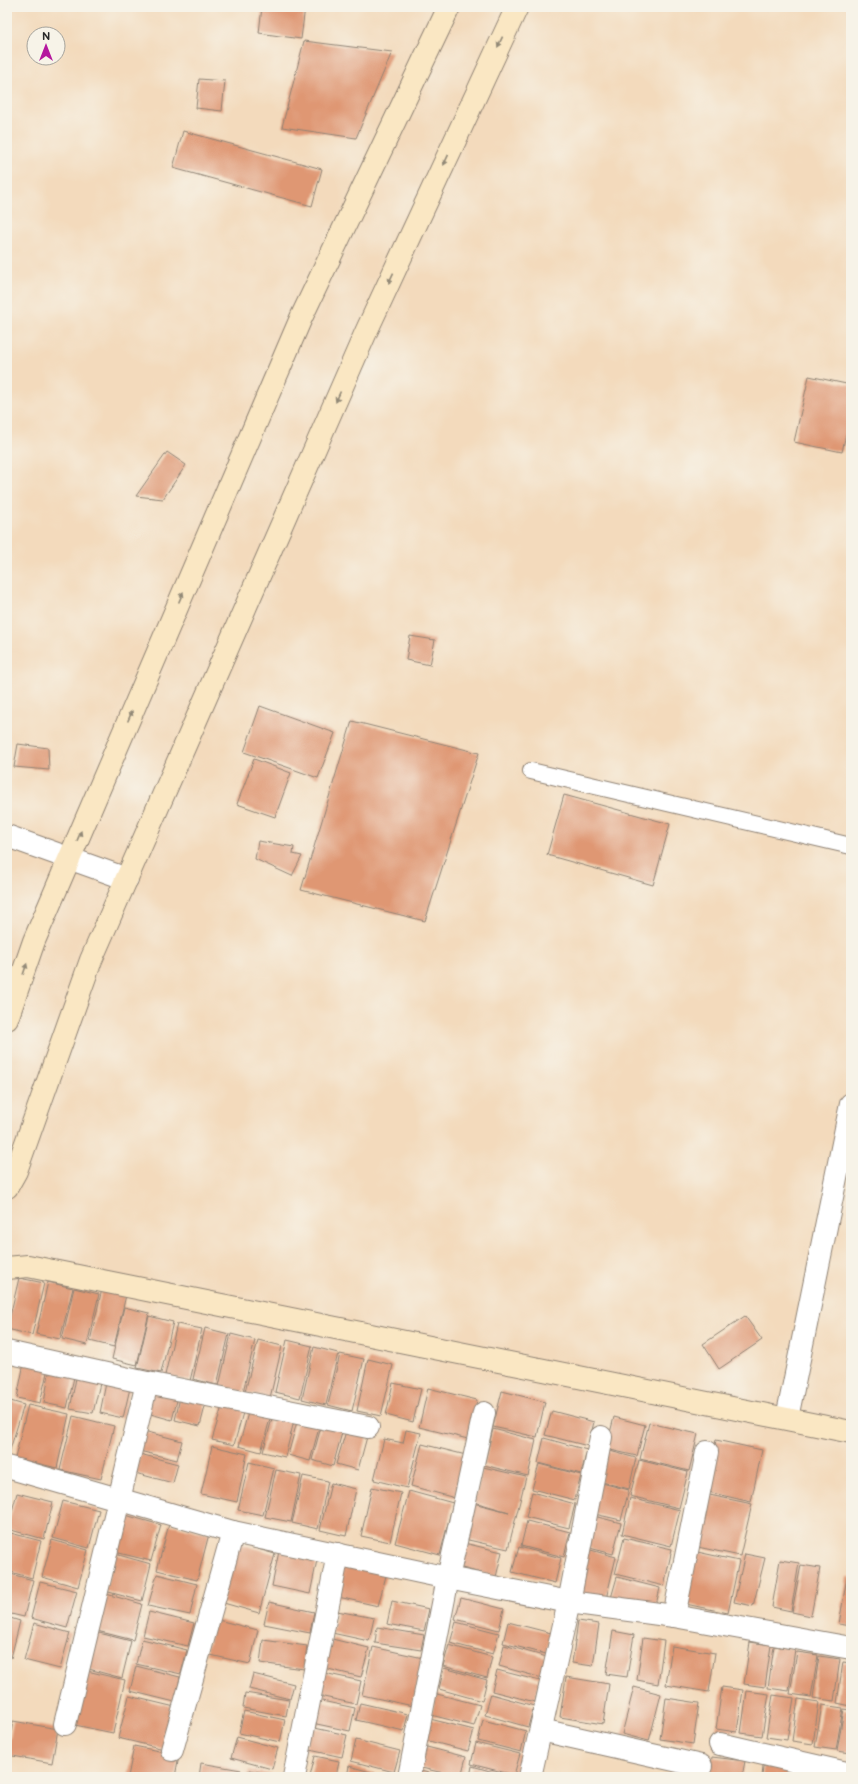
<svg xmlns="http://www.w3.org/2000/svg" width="858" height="1784" viewBox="0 0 858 1784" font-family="'Balsamiq Sans',sans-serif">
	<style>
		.building { fill: #df9773 }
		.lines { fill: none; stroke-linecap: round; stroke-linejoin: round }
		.lane-casing { stroke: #8f8274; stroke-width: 18 }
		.street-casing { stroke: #8f8274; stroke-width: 24 }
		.secondary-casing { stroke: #8f8274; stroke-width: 24 }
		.lane { stroke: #fff; stroke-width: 16 }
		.street { stroke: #fff; stroke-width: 22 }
		.secondary { stroke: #fae7c3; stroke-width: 22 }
		.oneway { fill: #928977 }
	</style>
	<rect width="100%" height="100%" fill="#f7f3e8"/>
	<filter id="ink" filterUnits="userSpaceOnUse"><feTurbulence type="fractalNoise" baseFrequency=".025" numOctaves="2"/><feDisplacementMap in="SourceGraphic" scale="8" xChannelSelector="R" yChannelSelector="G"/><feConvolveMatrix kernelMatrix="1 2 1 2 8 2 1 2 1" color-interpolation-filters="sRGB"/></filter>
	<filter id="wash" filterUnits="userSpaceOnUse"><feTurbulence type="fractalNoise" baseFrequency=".012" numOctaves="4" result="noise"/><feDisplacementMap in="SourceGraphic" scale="16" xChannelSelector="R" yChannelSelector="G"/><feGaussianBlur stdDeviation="0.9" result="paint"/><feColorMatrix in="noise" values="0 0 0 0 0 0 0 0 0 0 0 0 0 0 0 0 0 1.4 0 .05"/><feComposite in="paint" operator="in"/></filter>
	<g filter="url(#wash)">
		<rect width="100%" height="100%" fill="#f3dabc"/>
		<g id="blocks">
			<!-- building -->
			<g class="building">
				<path d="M262 7H305L301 39 259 33Z"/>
				<path d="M304 41 392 52 356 138 282 127Z"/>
				<path d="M199 79 225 81 222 111 196 108Z"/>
				<path d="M183 131 322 169 312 206 173 168Z"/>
				<path d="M809 376 851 385V435L846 434 842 452 794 442Z"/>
				<path d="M167 452 186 465 163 499 136 496Z"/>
				<path d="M410 636 435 640 430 665 406 660Z"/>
				<path d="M260 706 335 733 318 778 244 752Z"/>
				<path d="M352 721 479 753 425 921 301 890Z"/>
				<path d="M18 744 48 748 49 770 14 767Z"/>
				<path d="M254 759 291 773 275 817 237 804Z"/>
				<path d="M564 795 670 824 653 885 547 855Z"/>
				<path d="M258 841 294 847 293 854 302 856 292 876 255 859Z"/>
				<path d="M19 1278 44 1283 32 1335 7 1329Z"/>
				<path d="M48 1282 73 1288 60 1339 36 1334Z"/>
				<path d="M74 1288 99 1294 87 1345 62 1339Z"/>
				<path d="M102 1289 126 1295 114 1347 90 1341Z"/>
				<path d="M124 1307 149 1313 137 1365 112 1359Z"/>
				<path d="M149 1316 173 1322 161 1373 137 1368Z"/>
				<path d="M745 1316 762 1340 719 1369 703 1344Z"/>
				<path d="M177 1324 202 1329 190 1381 165 1375Z"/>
				<path d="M205 1328 229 1334 217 1385 193 1379Z"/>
				<path d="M231 1334 255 1340 243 1392 219 1386Z"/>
				<path d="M258 1340 282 1346 270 1398 245 1392Z"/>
				<path d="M287 1340 312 1346 300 1398 275 1392Z"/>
				<path d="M314 1347 338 1353 326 1405 302 1399Z"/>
				<path d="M340 1354 364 1359 352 1411 328 1405Z"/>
				<path d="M368 1359 393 1365 381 1416 357 1411Z"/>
				<path d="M24 1363 48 1368 40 1403 17 1398Z"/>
				<path d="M50 1367 75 1373 67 1408 44 1403Z"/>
				<path d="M77 1373 101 1379 93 1413 70 1409Z"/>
				<path d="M107 1378 131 1384 123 1418 100 1413Z"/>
				<path d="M393 1383 421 1389 413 1422 386 1415Z"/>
				<path d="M153 1387 179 1393 172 1420 147 1413Z"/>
				<path d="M428 1388 477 1400 468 1439 419 1427Z"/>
				<path d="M502 1391 545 1402 537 1437 493 1427Z"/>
				<path d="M181 1393 207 1399 200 1426 175 1420Z"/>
				<path d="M7 1400 24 1405 8 1456H7Z"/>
				<path d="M223 1403 244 1409 234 1445 212 1440Z"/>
				<path d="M28 1405 69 1414 57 1468 15 1458Z"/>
				<path d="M249 1409 271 1415 261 1452 239 1446Z"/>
				<path d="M552 1411 594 1422 588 1446 545 1435Z"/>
				<path d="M273 1415 294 1421 285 1457 263 1452Z"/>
				<path d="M73 1416 114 1426 101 1479 60 1470Z"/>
				<path d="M614 1417 645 1425 637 1456 606 1449Z"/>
				<path d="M298 1418 320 1424 310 1461 288 1455Z"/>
				<path d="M322 1423 343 1429 333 1466 312 1460Z"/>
				<path d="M649 1423 698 1434 689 1471 640 1459Z"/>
				<path d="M347 1428 368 1433 358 1470 336 1464Z"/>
				<path d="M493 1429 536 1440 528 1476 484 1465Z"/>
				<path d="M406 1430 421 1433 407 1488 374 1480 384 1439 403 1443Z"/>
				<path d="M144 1431 182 1441 177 1460 139 1451Z"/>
				<path d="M544 1438 587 1450 581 1474 538 1463Z"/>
				<path d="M716 1440 762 1450 751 1502 704 1491Z"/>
				<path d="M422 1444 466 1455 455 1498 411 1486Z"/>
				<path d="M212 1446 247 1454 237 1502 201 1494Z"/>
				<path d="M606 1450 636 1458 629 1489 598 1481Z"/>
				<path d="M140 1454 178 1464 173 1483 135 1473Z"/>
				<path d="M639 1460 688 1472 679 1508 630 1496Z"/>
				<path d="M249 1462 274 1468 263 1515 238 1510Z"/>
				<path d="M539 1464 581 1475 575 1500 532 1489Z"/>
				<path d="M483 1467 526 1477 508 1549 464 1539 473 1503 509 1512 474 1502Z"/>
				<path d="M276 1470 301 1475 291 1522 265 1517Z"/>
				<path d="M303 1476 328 1481 318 1529 292 1523Z"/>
				<path d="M598 1482 629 1490 621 1520 590 1513Z"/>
				<path d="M331 1483 356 1489 346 1536 320 1530Z"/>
				<path d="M372 1487 401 1493 390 1542 361 1536Z"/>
				<path d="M409 1491 453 1503 440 1555 395 1543Z"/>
				<path d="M532 1492 575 1504 569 1528 526 1517Z"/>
				<path d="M17 1493 53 1502 44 1539 7 1529Z"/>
				<path d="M705 1494 752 1504 740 1556 693 1546Z"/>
				<path d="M630 1498 680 1510 671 1546 622 1534Z"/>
				<path d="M63 1501 99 1510 89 1548 53 1538Z"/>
				<path d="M125 1515 161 1525 151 1561 115 1552Z"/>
				<path d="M590 1515 621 1523 613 1554 582 1546Z"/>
				<path d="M527 1521 570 1532 564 1557 521 1546Z"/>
				<path d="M169 1524 209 1534 197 1580 157 1570Z"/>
				<path d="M7 1532 41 1541 32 1578 7 1571Z"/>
				<path d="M624 1538 672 1549 664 1586 615 1574Z"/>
				<path d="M52 1540 88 1550 78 1587 42 1577Z"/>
				<path d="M237 1543 275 1554 259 1613 220 1602Z"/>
				<path d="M464 1543 502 1552 496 1577 458 1567Z"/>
				<path d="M519 1547 561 1558 555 1583 512 1572Z"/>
				<path d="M587 1549 616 1557 606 1599 577 1592Z"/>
				<path d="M279 1551 317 1560 310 1594 272 1586Z"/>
				<path d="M693 1551 739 1561 728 1613 681 1603Z"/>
				<path d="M115 1554 151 1564 142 1601 105 1591Z"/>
				<path d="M745 1554 765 1558 753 1606 734 1602Z"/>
				<path d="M780 1560 799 1563 791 1611 772 1607Z"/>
				<path d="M343 1561 387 1572 378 1606 334 1596Z"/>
				<path d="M801 1565 820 1568 811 1616 792 1612Z"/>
				<path d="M7 1573 33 1580 24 1617 7 1613Z"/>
				<path d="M157 1574 197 1584 190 1615 148 1606Z"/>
				<path d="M617 1577 660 1588 655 1609 611 1598Z"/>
				<path d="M847 1577H851V1626L839 1624Z"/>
				<path d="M40 1582 77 1591 67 1628 31 1618Z"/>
				<path d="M106 1594 142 1604 133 1640 97 1631Z"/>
				<path d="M461 1598 504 1609 499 1630 455 1619Z"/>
				<path d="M392 1601 429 1609 424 1631 387 1624Z"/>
				<path d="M269 1602 314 1612 310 1633 264 1624Z"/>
				<path d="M337 1611 374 1618 369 1641 332 1633Z"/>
				<path d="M149 1612 194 1623 188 1646 143 1636Z"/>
				<path d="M7 1617 20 1621 11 1658 7 1657Z"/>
				<path d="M214 1619 258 1630 250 1664 206 1654Z"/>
				<path d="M578 1621 599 1624 593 1666 572 1663Z"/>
				<path d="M456 1622 499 1633 493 1654 450 1643Z"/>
				<path d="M508 1622 551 1633 546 1654 503 1643Z"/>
				<path d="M34 1623 70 1633 60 1669 24 1660Z"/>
				<path d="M377 1627 424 1635 421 1650 375 1643Z"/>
				<path d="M613 1631 634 1635 627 1677 606 1674Z"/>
				<path d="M95 1632 131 1641 122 1678 85 1668Z"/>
				<path d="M643 1638 664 1641 658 1684 637 1680Z"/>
				<path d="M142 1639 187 1650 181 1674 136 1664Z"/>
				<path d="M332 1639 369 1648 361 1677 324 1668Z"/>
				<path d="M263 1640 307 1646 304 1669 260 1663Z"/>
				<path d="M750 1642 771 1645 765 1687 744 1684Z"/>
				<path d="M449 1645 492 1657 487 1678 443 1666Z"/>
				<path d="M504 1645 547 1657 542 1678 499 1666Z"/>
				<path d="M672 1646 715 1653 709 1692 666 1685Z"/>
				<path d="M774 1646 795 1649 789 1691 768 1688Z"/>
				<path d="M373 1647 423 1658 413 1706 362 1695Z"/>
				<path d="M797 1652 818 1655 811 1697 790 1694Z"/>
				<path d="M819 1656 840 1659 834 1701 813 1698Z"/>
				<path d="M843 1662 851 1663V1706L837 1703Z"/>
				<path d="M136 1666 180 1677 175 1702 130 1691Z"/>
				<path d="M444 1668 487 1680 482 1701 439 1689Z"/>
				<path d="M497 1670 540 1681 535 1702 492 1691Z"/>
				<path d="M87 1671 125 1680 113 1733 75 1725Z"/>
				<path d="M324 1673 361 1681 356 1704 319 1696Z"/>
				<path d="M253 1674 294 1684 290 1699 249 1689Z"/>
				<path d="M566 1677 609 1684 603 1724 560 1717Z"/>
				<path d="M634 1687 661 1694 649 1741 622 1734Z"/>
				<path d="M722 1687 743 1690 737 1732 716 1729Z"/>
				<path d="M747 1691 769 1694 762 1736 741 1733Z"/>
				<path d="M245 1693 289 1700 286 1716 243 1708Z"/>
				<path d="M437 1694 480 1705 474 1726 431 1715Z"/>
				<path d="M491 1694 534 1706 528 1727 485 1715Z"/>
				<path d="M773 1695 794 1698 787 1740 766 1737Z"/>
				<path d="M129 1696 175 1707 164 1749 118 1738Z"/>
				<path d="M666 1698 699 1703 693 1744 660 1739Z"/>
				<path d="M798 1699 819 1702 813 1744 792 1741Z"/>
				<path d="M317 1700 355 1708 350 1731 312 1723Z"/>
				<path d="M360 1703 408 1714 404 1731 356 1720Z"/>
				<path d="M822 1705 843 1708 836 1750 815 1747Z"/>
				<path d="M844 1709 851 1710V1753L837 1751Z"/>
				<path d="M244 1711 285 1720 280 1742 239 1733Z"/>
				<path d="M430 1719 474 1730 468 1751 425 1740Z"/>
				<path d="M483 1720 526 1731 521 1752 478 1741Z"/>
				<path d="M13 1721 58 1729 52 1763 7 1755Z"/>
				<path d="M310 1727 347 1735 342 1757 305 1749Z"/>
				<path d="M237 1737 278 1748 272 1769 231 1758Z"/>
				<path d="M356 1740 400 1751 394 1772 351 1761Z"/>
				<path d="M476 1743 520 1754 514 1775 471 1764Z"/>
				<path d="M134 1746 179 1755 175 1777H128Z"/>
				<path d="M423 1746 466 1757 461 1777 417 1767Z"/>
				<path d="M315 1756 339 1761 336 1777H310Z"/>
				<path d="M712 1757 745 1761 742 1777H709Z"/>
				<path d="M201 1763 241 1770 239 1777H199Z"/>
				<path d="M349 1766 388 1777H347Z"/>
				<path d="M472 1766 511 1777H470Z"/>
				<path d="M763 1766 796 1771 795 1777H762Z"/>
				<path d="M249 1770 278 1776V1777H248Z"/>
				<path d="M416 1770 442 1776V1777H414Z"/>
			</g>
		</g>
	</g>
	<g filter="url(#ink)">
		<use href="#blocks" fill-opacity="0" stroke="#8f8274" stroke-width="1"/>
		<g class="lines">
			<defs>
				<path id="lane" d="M531 771 851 846"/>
				<g id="street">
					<path d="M7 836 127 879"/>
					<path d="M7 1352 147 1383 368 1427"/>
					<path d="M787 1418 851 1104"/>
					<path d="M7 1467 233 1532 448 1578 569 1602 674 1616 851 1648"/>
					<path d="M674 1616 707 1452"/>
					<path d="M65 1724 147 1383"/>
					<path d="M541 1730 701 1766"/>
					<path d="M720 1744 851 1774"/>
					<path d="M172 1750 233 1532"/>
					<path d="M294 1777 338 1554"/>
					<path d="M409 1777 448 1578 484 1413"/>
					<path d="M530 1777 569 1602 601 1437"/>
				</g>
				<g id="secondary">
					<path d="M7 1019 34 941 301 318 449 7"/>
					<path d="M7 1187 16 1171 91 960 366 332 517 7"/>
					<path d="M7 1268 28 1266 851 1432"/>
				</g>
			</defs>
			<!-- lane casing -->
			<use href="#lane" class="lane-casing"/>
			<!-- street casing -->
			<use href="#street" class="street-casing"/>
			<!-- secondary casing -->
			<use href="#secondary" class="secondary-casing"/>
			<!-- lane -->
			<use href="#lane" class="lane"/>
			<!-- street -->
			<use href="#street" class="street"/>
			<!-- secondary -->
			<use href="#secondary" class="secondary"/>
		</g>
		<!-- one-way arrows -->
		<defs><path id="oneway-solid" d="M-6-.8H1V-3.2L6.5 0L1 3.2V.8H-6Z"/></defs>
		<g class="oneway">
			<use href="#oneway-solid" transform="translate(500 42) rotate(115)"/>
			<use href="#oneway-solid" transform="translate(446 160) rotate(115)"/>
			<use href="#oneway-solid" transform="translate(391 278) rotate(115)"/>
			<use href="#oneway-solid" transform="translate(338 397) rotate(114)"/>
			<use href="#oneway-solid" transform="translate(181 597) rotate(-67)"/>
			<use href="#oneway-solid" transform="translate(130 716) rotate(-67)"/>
			<use href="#oneway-solid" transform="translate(79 836) rotate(-67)"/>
			<use href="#oneway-solid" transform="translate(25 969) rotate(-71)"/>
		</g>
	</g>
	<!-- margin -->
	<rect width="858" height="1784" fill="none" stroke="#f7f3e8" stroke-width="24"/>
	<!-- north arrow -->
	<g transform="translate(46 46)"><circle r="19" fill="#f7f3e8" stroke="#a5a39c"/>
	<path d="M0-3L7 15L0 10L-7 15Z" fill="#b5179e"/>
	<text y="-6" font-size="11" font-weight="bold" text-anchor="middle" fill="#2b2b2b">N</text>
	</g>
</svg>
